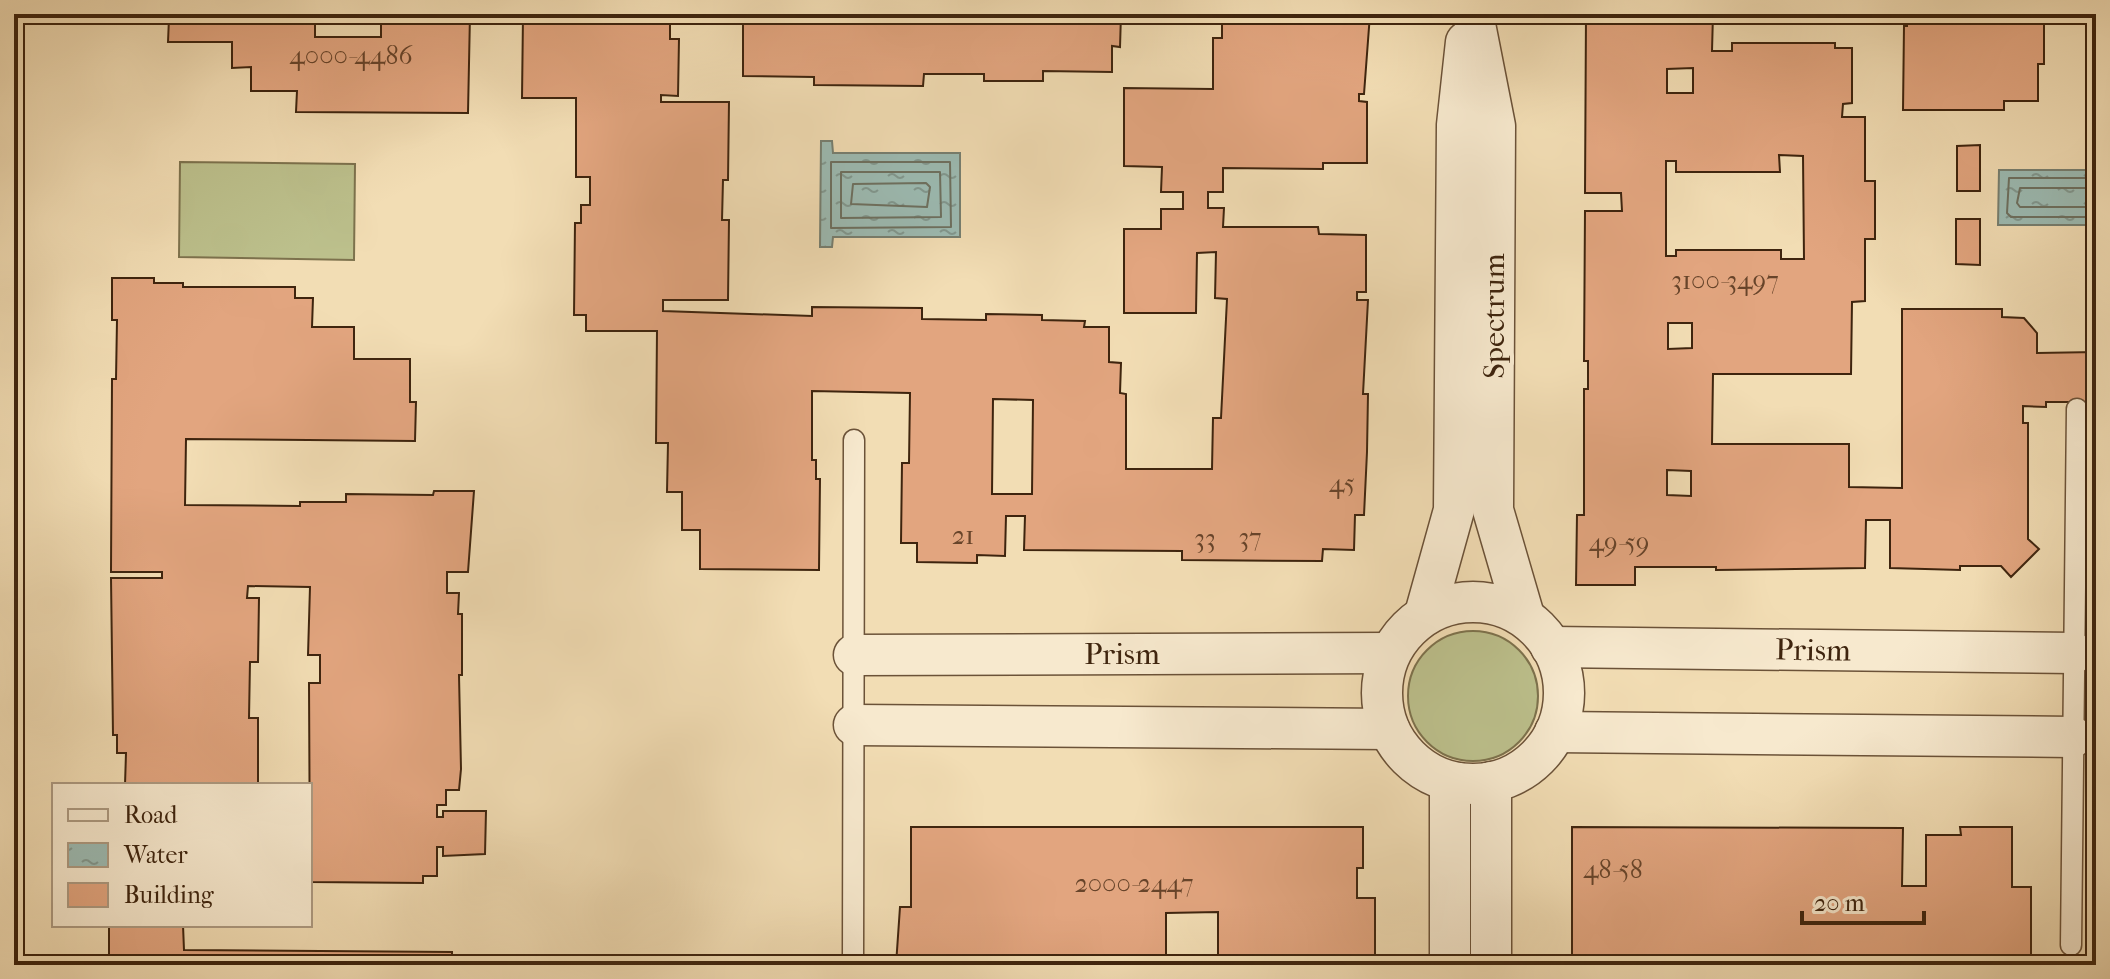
<svg xmlns="http://www.w3.org/2000/svg" width="2110" height="979" viewBox="0 0 2110 979" font-family="'IM FELL French Canon',serif">
	<style>
		.grass { fill: #bcc08c; stroke: #7d724d; stroke-width: 2 }
		.water { fill: url(#water-ripples); stroke: #767f71; stroke-width: 2 }
		.lines { fill: none; stroke-linecap: round; stroke-linejoin: round }
		.shore { stroke: #6d7060; stroke-width: 2 }
		.building { fill: #e2a57f; stroke: #3e240e; stroke-width: 2; fill-rule: evenodd }
		.lane-casing { stroke: #6b5238; stroke-width: 23 }
		.street-casing { stroke: #6b5238; stroke-width: 43 }
		.lane { stroke: #f7e9ce; stroke-width: 20 }
		.street { stroke: #f7e9ce; stroke-width: 40 }
		.labels { text-anchor: middle; stroke-width: 8; stroke-linejoin: round; paint-order: stroke }
		.number-label { font-size: 26px; fill: #67442a }
		.street-label { font-size: 30px; fill: #3e240e; stroke: #f7e9ce }
	</style>
	<defs>
		<pattern id="water-ripples" width="26" height="14" patternUnits="userSpaceOnUse" patternTransform="scale(2)"><rect width="26" height="14" fill="#9cbbb3"/><path d="M2 4q2-2 4 0t4 0M15 11q2-2 4 0t4 0" fill="none" stroke="#819890"/></pattern>
	</defs>
	<rect width="100%" height="100%" fill="#f2ddb4"/>
	<filter id="stains"><feTurbulence type="fractalNoise" baseFrequency=".0025" numOctaves="4"/><feColorMatrix values="0 0 0 0 .2 0 0 0 0 .09 0 0 0 0 .02 0 0 0 .5 -.17"/></filter>
	<radialGradient id="worn" r=".72"><stop offset=".6" stop-color="#630" stop-opacity="0"/><stop offset="1" stop-color="#630" stop-opacity=".3"/></radialGradient>
	<!-- grass -->
	<g class="grass">
		<path d="M180 162 355 164 354 260 179 257Z"/>
		<circle cx="1473" cy="696" r="65"/>
	</g>
	<!-- water -->
	<g class="water">
		<path d="M821 141H832L833 153H960V237H833L832 247H820Z"/>
		<path d="M1999 170H2096V225H1998Z"/>
	</g>
	<g class="lines">
		<!-- shore -->
		<g class="shore">
			<path d="M831 162H950L951 227 831 228Z"/>
			<path d="M841 172H940L941 217 841 218Z"/>
			<path d="M2096 178H2009L2007 213 2011 217H2096"/>
			<path d="M926 183 930 187 927 207 851 204 853 184Z"/>
			<path d="M2096 188H2020L2017 203 2020 207H2096"/>
		</g>
	</g>
	<!-- building -->
	<g class="building">
		<path d="M153 14H315V37H381V14H470L468 113 296 112 297 91H251V67L232 68V42H168L169 18H153Z"/>
		<path d="M528 14H670V39H679L678 96 661 95V102H729L728 180H723L722 220H729L728 300H663V311L812 316V307L922 308V319L986 320V314L1042 315V320L1085 321 1084 327H1109V362L1121 363 1120 393 1126 394V469H1212L1213 418H1221L1227 299 1215 298 1216 252 1197 253 1196 313H1124V229H1161V209H1183V192H1161L1162 167 1124 166V88L1213 89V38H1222V14H1370L1364 94H1359V101L1367 102V163H1323V169L1223 168V192H1208V208H1224L1223 227H1318L1319 234 1366 235V292H1357V300H1368L1363 394H1368L1367 452 1364 515H1355L1354 550 1323 549 1322 561 1182 560V551L1024 550 1025 516H1006L1005 556 977 555V563L917 562V543H901L902 463H909L910 393 812 391V460H816V479H820L819 570 700 569V530H682V492H667L668 443H656L657 331H586V315H574L575 223H581V205H590V177H576V98H522L523 16ZM993 399 1033 400 1032 494H992Z"/>
		<path d="M732 14H1121L1120 47 1112 46V72L1043 71V81H984V74H924L923 86 814 85V77L743 76V19H732Z"/>
		<path d="M1586 14H1713L1712 51H1732V43H1835V48H1852V103L1843 104 1842 117H1865V181H1875V239H1865V301L1852 302 1851 374H1713L1712 444H1849V487L1902 488V309H2002V317L2024 318 2037 333V353L2096 352V402H2046V407L2023 406V423H2028V539L2039 549 2011 577 2001 566H1960V570L1890 568V520H1866L1865 568 1716 570V567H1635V585H1576L1577 515H1584V389H1588V361H1584L1585 211H1622L1621 193H1585ZM1693 68V93H1667V69ZM1779 155 1803 156 1804 259H1781V250H1676V256H1666V161H1676V172H1780ZM1668 323H1692V348L1668 349ZM1667 470 1691 471V496L1667 495Z"/>
		<path d="M1907 14H2044V64H2038V101H2004V110H1903L1904 26H1907Z"/>
		<path d="M1980 145V191H1957V146Z"/>
		<path d="M1956 219H1980V265L1956 264Z"/>
		<path d="M112 278H154V283H183V287H295V298H313L312 327H354V359H410V402H416L415 441 186 439 185 505 300 506V502H346V494L433 495 434 491H474L468 572H447V593H459L458 614H462V675H459L461 769 459 790H446V805H437V817H443V811H486L485 854 443 856V847H437V876H423V883L310 882 309 683H320V655H308L310 587 248 586 247 598H259L258 662H250L249 718H258V785H125L126 753H117V735H113L111 578H162V572H111L112 379H116L117 320H112Z"/>
		<path d="M911 827H1363V868H1357V898H1375V965H1218V912L1166 913V965H896L900 907H911Z"/>
		<path d="M1572 827 1903 828 1902 886H1926V835H1961L1960 827H2012V887H2031V965H1572Z"/>
		<path d="M109 925H183L184 950 452 952V965H109Z"/>
	</g>
	<g class="lines">
		<defs>
			<g id="lane">
				<path d="M2071 945 2077 409"/>
				<path d="M853 965 854 440"/>
			</g>
			<g id="street">
				<path d="M1473 14 1495 126 1493 510 1524 616"/>
				<circle cx="1473" cy="693" r="91"/>
				<path d="M1425 614 1454 510 1457 125 1466 42"/>
				<path d="M1551 647 2074 653"/>
				<path d="M854 655 1390 653"/>
				<path d="M854 725 1389 729"/>
				<path d="M1555 732 2073 737"/>
				<path d="M1450 965V782"/>
				<path d="M1491 965V782"/>
			</g>
		</defs>
		<!-- lane casing -->
		<use href="#lane" class="lane-casing"/>
		<!-- street casing -->
		<use href="#street" class="street-casing"/>
		<!-- lane -->
		<use href="#lane" class="lane"/>
		<!-- street -->
		<use href="#street" class="street"/>
	</g>
	<g class="labels">
		<!-- number labels -->
		<g class="number-label">
			<text x="351" y="64">4000-4486</text>
			<text x="1725" y="289">3100-3497</text>
			<text x="1342" y="492">45</text>
			<text x="963" y="544">21</text>
			<text x="1250" y="546">37</text>
			<text x="1205" y="547">33</text>
			<text x="1619" y="551">49-59</text>
			<text x="1613" y="878">48-58</text>
			<text x="1134" y="892">2000-2447</text>
		</g>
		<!-- street labels -->
		<g class="street-label">
			<text transform="translate(1494 316) rotate(-90)" y="10">Spectrum</text>
			<text transform="translate(1813 650) rotate(1)" y="10">Prism</text>
			<text x="1122" y="664">Prism</text>
		</g>
	</g>
	<!-- margin -->
	<rect width="2110" height="979" fill="none" stroke="#f2ddb4" stroke-width="48"/>
	<rect x="16" y="16" width="2078" height="947" fill="none" stroke="#3e240e" stroke-width="4"/>
	<rect x="24" y="24" width="2062" height="931" fill="none" stroke="#3e240e" stroke-width="2"/>
	<!-- legend -->
	<rect x="52" y="783" width="260" height="144" fill="#f7e9ce" stroke="#ad9a81" stroke-width="2"/>
	<rect x="68" y="809" width="40" height="12" fill="#f7e9ce" stroke="#ad9a81" stroke-width="2"/>
	<text x="124" y="823" font-size="24" fill="#3e240e">Road</text>
	<rect x="68" y="843" width="40" height="24" fill="url(#water-ripples)" stroke="#ad9a81" stroke-width="2"/>
	<text x="124" y="863" font-size="24" fill="#3e240e">Water</text>
	<rect x="68" y="883" width="40" height="24" fill="#e2a57f" stroke="#ad9a81" stroke-width="2"/>
	<text x="124" y="903" font-size="24" fill="#3e240e">Building</text>
	<!-- scale -->
	<path d="M1802 911v12h122v-12" fill="none" stroke="#3e240e" stroke-width="4"/>
	<text x="1814" y="911" font-size="24" fill="#3e240e" stroke="#f7e9ce" stroke-width="6" paint-order="stroke">20 m</text>
	<rect width="100%" height="100%" filter="url(#stains)"/>
	<rect width="100%" height="100%" fill="url(#worn)"/>
</svg>
